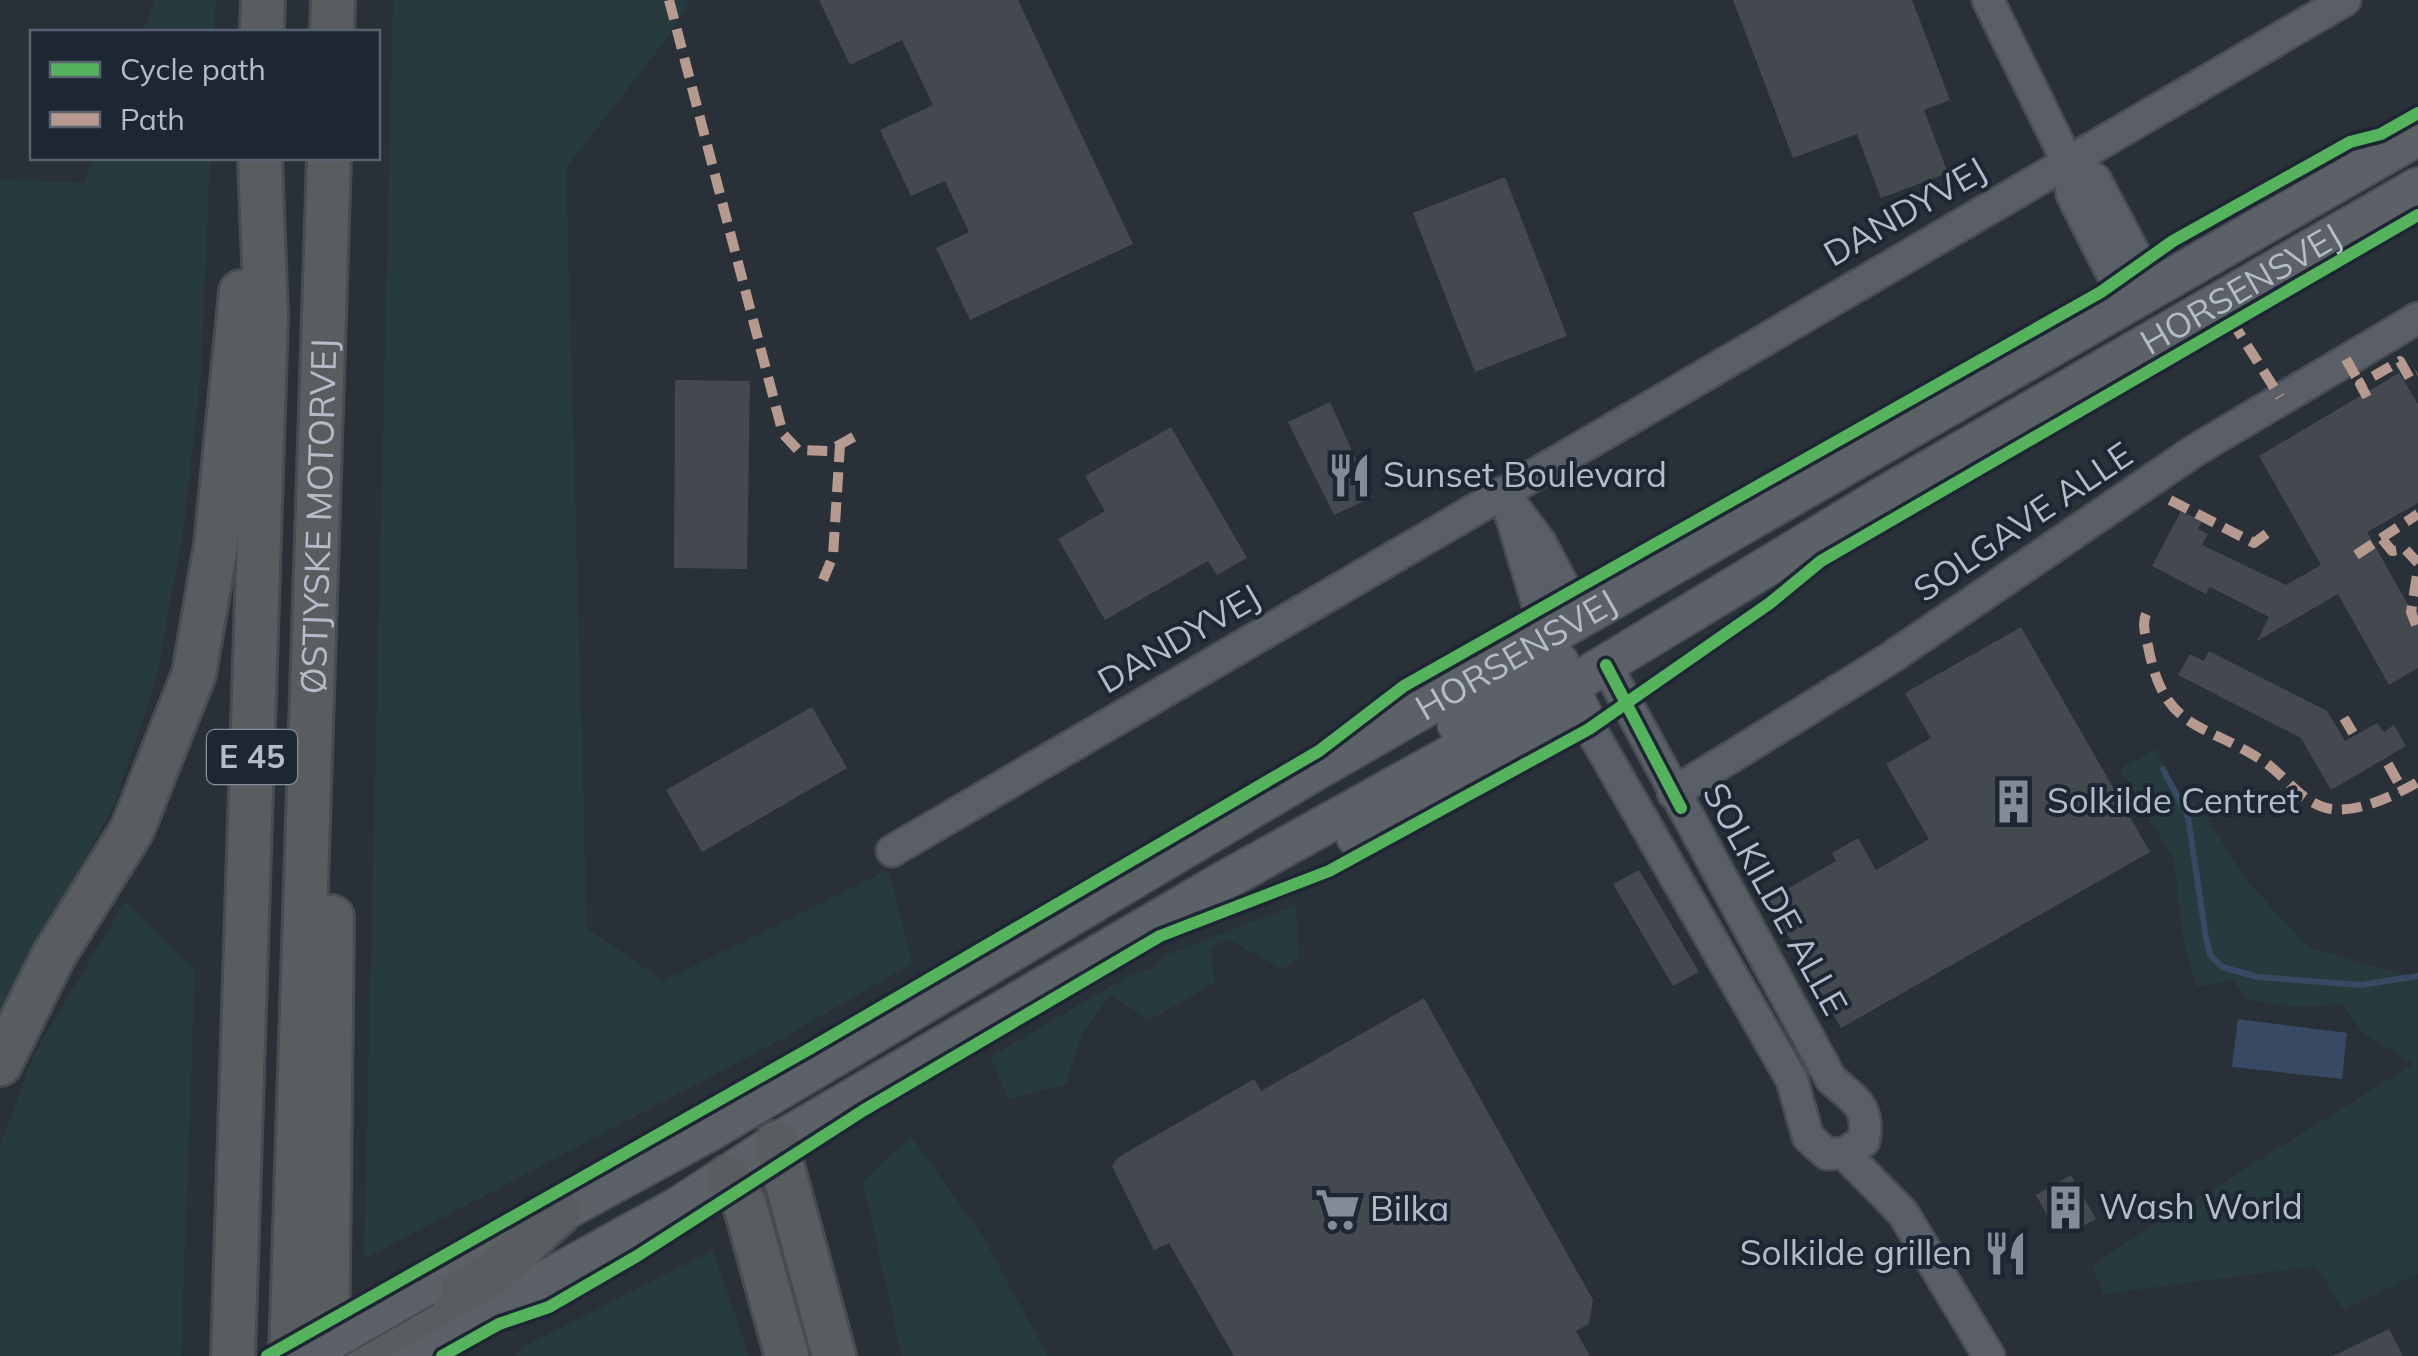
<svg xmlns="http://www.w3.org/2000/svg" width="2418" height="1356" viewBox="0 0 2418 1356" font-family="Mulish,sans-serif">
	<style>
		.green { fill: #273a3e }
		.water { fill: #384963 }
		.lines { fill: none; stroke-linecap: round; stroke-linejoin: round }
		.stream { stroke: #384963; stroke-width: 6 }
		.building { fill: #444950 }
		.minor-casing { stroke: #484c53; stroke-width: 35 }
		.major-casing { stroke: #484c55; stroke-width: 42 }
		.highway-casing { stroke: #474c53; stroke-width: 48 }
		.minor { stroke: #5a5e66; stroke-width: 30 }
		.major { stroke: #5c6168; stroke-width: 38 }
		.highway { stroke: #5a5d60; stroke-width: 42 }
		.major-bridge-casing { stroke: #484c55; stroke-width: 42; stroke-linecap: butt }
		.major-bridge { stroke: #5c6168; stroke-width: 38 }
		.quiet { stroke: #b69a8f; stroke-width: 10; stroke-dasharray: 20 10; stroke-linecap: butt }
		.cycleway-casing { stroke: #1d2633; stroke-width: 19 }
		.cycleway { stroke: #56b35d; stroke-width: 12 }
		.labels { text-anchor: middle; stroke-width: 8; stroke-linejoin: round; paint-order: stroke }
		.shield { fill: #1d2633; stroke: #878f9c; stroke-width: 2.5 }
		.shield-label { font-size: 32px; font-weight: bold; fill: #b4bcc9 }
		.street-label { font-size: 35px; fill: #b4bcc9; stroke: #1d2633 }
		.poi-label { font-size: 35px; fill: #b4bcc9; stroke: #1d2633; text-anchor: start }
	</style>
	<rect width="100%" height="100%" fill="#2a3038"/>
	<!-- green -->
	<g class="green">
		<path d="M155 0H216L214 32H143Z"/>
		<path d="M393 0H690L668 37 566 168 587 928 663 981 888 870 913 963 769 1046 364 1259Z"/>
		<path d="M94 158H210L201 372 184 526 156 680 114 805 0 1014V180L84 182Z"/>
		<path d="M2156 749 2177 789 2203 812 2247 881 2308 947 2404 975H2418V1274L2344 1310 2316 1266 2103 1294 2092 1264 2413 1064 2363 1033 2342 1004 2297 1007 2245 1000 2233 979 2197 987 2183 940 2174 860 2120 769Z"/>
		<path d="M125 901 195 970 181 1356H0V1147L33 1056Z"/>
		<path d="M1296 905 1299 958 1282 969 1228 939 1211 947 1214 983 1150 1020 1110 995 1082 1034 1066 1084 1009 1100 990 1057 1132 974 1150 970 1166 955Z"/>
		<path d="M911 1136 983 1237 1048 1356H902L863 1182Z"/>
		<path d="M713 1250 749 1356H515L521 1348Z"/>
	</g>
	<!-- water -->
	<path class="water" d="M2238 1019 2347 1033 2342 1079 2232 1067Z"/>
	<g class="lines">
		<!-- stream -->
		<path class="stream" d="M2163 769 2188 817 2206 938 2210 955 2222 967 2258 977 2361 985 2418 976"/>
	</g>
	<!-- building -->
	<g class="building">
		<path d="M819 0H1018L1133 244 970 320 936 248 969 232 945 181 911 196 880 130 933 105 902 40 850 65Z"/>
		<path d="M1733 0H1912L1950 100 1924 110 1948 173 1881 198 1857 134 1793 158Z"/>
		<path d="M1505 177 1567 336 1475 372 1413 213Z"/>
		<path d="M2399 373 2418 404V503L2367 532 2412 612 2418 608V668L2389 685 2338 594 2257 641 2269 617 2210 587 2206 594 2152 566 2181 511 2202 521 2198 529 2208 534 2202 545 2286 585 2321 565 2259 456Z"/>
		<path d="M675 380 750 381 747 569 674 568Z"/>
		<path d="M1330 402 1373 497 1334 515 1288 422Z"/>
		<path d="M1171 427 1247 558 1217 575 1208 561 1105 620 1058 539 1105 511 1085 476Z"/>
		<path d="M2021 627 2150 852 1841 1028 1768 900 1836 861 1832 853 1858 838 1876 870 1929 839 1886 764 1931 738 1905 693Z"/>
		<path d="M2209 651 2327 711 2345 741 2377 723 2384 732 2394 725 2406 746 2331 790 2301 738 2178 675 2190 654 2204 661Z"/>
		<path d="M812 707 847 768 702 852 666 790Z"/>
		<path d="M1639 870 1699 972 1673 986 1613 884Z"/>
		<path d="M1424 998 1593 1300 1589 1324 1576 1331 1590 1356H1234L1169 1243 1154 1250 1112 1166 1117 1158 1254 1079 1261 1091Z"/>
		<path d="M2071 1175 2096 1219 2072 1232 2066 1221 2054 1228 2036 1195Z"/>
		<path d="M2389 1329 2403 1356H2333Z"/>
	</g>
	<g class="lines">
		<defs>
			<g id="minor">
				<path d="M1988 0 2068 163 2072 195 2107 264 2116 280 2141 292 2140 264 2095 179 2068 163"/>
				<path d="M1504 492 1548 639"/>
				<path d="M1514 507 1540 542 1582 620"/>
				<path d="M1583 716 1792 1080 1808 1137 1827 1154 1844 1153 1864 1141C1870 1105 1854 1100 1831 1079L1606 665"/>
				<path d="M1673 793 1892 657 2194 451 2418 318"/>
				<path d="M892 851 2345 0"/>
				<path d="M1844 1153 1903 1213 1989 1356"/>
			</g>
			<g id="major">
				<path d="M1457 724 1559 662"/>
				<path d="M1356 837 1583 716 1559 664"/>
				<path id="s1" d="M424 1287 714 1129 1315 771 2418 136"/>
				<path id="s2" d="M407 1356 676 1208 776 1143 1224 881 1522 715 1887 494 2418 187"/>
			</g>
			<g id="highway">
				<path d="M262 32 263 0"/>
				<path d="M332 32 333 0"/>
				<path d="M0 1064 54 955 132 830 194 674 216 545 241 292"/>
				<path d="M776 1143 834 1356"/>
				<path d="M728 1177 745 1205 787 1356"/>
				<path d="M233 1356 266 316 260 158"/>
				<path id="s3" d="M291 1356C303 956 320 557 329 158"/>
				<path d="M327 1356 332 917"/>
				<path d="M348 1356 495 1272 559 1213"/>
			</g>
		</defs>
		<!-- minor casing -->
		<use href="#minor" class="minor-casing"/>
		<!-- major casing -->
		<use href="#major" class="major-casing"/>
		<!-- highway casing -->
		<use href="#highway" class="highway-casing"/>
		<!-- minor -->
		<use href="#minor" class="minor"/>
		<!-- major -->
		<use href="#major" class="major"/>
		<!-- highway -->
		<use href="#highway" class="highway"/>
		<defs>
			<path id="major-bridge" d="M304 1356 424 1287"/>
		</defs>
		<!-- major-bridge casing -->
		<use href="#major-bridge" class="major-bridge-casing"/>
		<!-- major-bridge -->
		<use href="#major-bridge" class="major-bridge"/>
		<!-- quiet -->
		<g class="quiet">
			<path d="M669 0 783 434 798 450 828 451 861 433"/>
			<path d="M2231 320 2280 397"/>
			<path d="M2346 359 2360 384"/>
			<path d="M2367 397 2360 384 2400 361 2410 379 2418 375"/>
			<path d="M2170 500 2254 543 2273 529"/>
			<path d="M2382 539 2392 551 2405 549 2418 563"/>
			<path d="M2356 555 2418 514"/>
			<path d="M823 580 833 556 840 445"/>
			<path d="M2146 614C2141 626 2147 639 2149 651 2166 732 2204 722 2263 761 2286 776 2303 805 2331 809 2359 813 2395 795 2418 782"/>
			<path d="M2416 625 2411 612 2418 569"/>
			<path d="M2344 718 2353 733"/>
			<path d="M2388 764 2403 791"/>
		</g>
		<defs>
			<g id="cycleway">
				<path d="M1606 665 1681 808"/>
				<path d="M267 1356 811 1048 1319 751 1404 686 2101 292 2173 241 2350 142 2381 134 2418 113"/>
				<path d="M442 1356 499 1324 549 1307 637 1256 864 1110 1160 936 1329 871 1589 729 1770 603 1821 561 2418 215"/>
			</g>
		</defs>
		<!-- cycleway casing -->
		<use href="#cycleway" class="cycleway-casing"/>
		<!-- cycleway -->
		<use href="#cycleway" class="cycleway"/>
	</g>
	<!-- icons -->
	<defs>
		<symbol id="restaurant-bare" viewBox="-9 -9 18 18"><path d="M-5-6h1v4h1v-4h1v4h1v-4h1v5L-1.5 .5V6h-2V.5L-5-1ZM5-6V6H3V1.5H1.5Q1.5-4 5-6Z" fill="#848b96" stroke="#1d2633" stroke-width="2.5" paint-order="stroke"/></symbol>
		<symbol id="building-bare" viewBox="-9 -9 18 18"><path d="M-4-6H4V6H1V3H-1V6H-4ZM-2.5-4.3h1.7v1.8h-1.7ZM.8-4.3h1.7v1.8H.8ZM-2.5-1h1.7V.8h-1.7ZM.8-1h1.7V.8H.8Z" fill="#848b96" stroke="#1d2633" stroke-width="2.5" paint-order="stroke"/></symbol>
		<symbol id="supermarket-bare" viewBox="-9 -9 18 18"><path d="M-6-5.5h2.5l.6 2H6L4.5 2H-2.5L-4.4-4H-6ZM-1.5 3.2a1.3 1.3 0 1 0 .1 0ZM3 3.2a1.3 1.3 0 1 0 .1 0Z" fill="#848b96" stroke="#1d2633" stroke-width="2.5" paint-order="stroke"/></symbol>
	</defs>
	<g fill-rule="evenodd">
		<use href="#restaurant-bare" x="1318" y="444" width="63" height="63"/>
		<use href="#building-bare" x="1982" y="770" width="63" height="63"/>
		<use href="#building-bare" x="2034" y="1176" width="63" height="63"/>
		<use href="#supermarket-bare" x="1306" y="1178" width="63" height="63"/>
		<use href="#restaurant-bare" x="1974" y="1222" width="63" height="63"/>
	</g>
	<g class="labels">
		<!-- shield labels -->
		<rect class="shield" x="207" y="730" width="90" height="54" rx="8"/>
		<g class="shield-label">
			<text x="252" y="768">E 45</text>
		</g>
		<!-- street labels -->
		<g class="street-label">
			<text transform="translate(1905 212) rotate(-30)" y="12">DANDYVEJ</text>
			<text dy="12" stroke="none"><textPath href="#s2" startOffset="2122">HORSENSVEJ</textPath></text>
			<text dy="12" stroke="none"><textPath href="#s3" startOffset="840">ØSTJYSKE MOTORVEJ</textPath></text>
			<text transform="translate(2023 522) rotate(-34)" y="12">SOLGAVE ALLE</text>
			<text transform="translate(1179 639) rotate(-30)" y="12">DANDYVEJ</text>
			<text dy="12" stroke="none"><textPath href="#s1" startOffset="1262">HORSENSVEJ</textPath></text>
			<text transform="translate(1775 899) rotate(61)" y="12">SOLKILDE ALLE</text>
		</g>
		<!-- poi labels -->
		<g class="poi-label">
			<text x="1383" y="487">Sunset Boulevard</text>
			<text x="2047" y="813">Solkilde Centret</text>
			<text x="2099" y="1219">Wash World</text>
			<text x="1370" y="1221">Bilka</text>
			<text x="1972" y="1265" text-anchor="end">Solkilde grillen</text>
		</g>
	</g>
	<!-- legend -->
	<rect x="30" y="30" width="350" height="130" fill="#1d2633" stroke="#59626f" stroke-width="2.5"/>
	<rect x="50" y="62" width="50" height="15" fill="#56b35d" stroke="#59626f" stroke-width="2.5"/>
	<text x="120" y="80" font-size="30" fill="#b4bcc9">Cycle path</text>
	<rect x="50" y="112" width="50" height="15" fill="#b69a8f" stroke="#59626f" stroke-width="2.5"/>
	<text x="120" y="130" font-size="30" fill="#b4bcc9">Path</text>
</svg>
